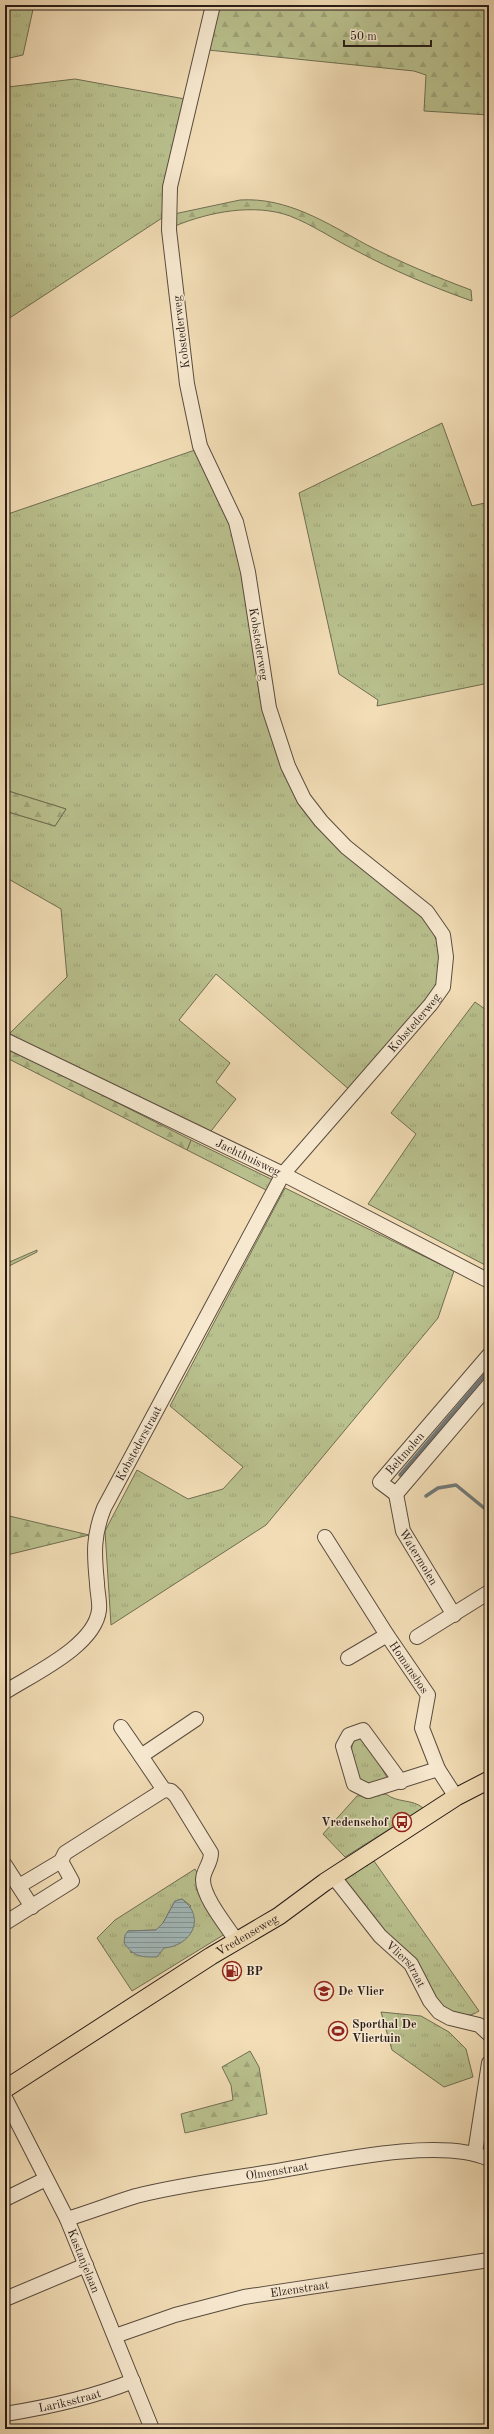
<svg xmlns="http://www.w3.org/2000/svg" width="494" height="2434" viewBox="0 0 494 2434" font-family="'Old Standard TT',serif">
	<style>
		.grass { fill: url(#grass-tufts); stroke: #706e52; fill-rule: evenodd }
		.forest { fill: url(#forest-firs); stroke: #706e52 }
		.water { fill: url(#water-rules); stroke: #707979 }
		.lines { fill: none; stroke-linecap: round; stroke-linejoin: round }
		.stream { stroke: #707979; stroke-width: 3.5 }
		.minor-casing { stroke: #5a4c3f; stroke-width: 16 }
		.major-casing { stroke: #271b17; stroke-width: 19 }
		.minor { stroke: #f7e9d0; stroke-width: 14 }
		.major { stroke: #f2ddb6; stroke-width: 17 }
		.labels { text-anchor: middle; stroke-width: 3; stroke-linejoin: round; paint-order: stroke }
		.street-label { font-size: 12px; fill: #271b17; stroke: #f7e9d0 }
		.poi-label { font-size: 12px; font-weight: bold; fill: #271b17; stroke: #f7e9d0; text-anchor: start }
	</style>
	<defs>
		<pattern id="grass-tufts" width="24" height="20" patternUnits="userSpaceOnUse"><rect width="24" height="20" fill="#b9c18e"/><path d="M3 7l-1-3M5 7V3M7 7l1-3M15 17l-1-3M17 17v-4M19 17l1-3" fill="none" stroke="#9fa57a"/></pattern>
		<pattern id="forest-firs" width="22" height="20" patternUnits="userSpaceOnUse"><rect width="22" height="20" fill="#b9c18e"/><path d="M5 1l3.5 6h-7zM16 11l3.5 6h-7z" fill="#9fa57a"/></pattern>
		<pattern id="water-rules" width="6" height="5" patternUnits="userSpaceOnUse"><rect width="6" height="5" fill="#a1b8ba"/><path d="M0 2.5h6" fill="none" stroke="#839596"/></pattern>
	</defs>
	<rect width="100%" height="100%" fill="#f2ddb6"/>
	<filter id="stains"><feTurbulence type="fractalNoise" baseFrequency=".005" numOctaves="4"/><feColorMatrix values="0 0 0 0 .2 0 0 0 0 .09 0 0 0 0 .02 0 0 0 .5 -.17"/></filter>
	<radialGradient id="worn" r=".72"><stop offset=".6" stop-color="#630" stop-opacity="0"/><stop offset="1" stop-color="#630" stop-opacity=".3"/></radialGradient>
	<!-- grass -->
	<g class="grass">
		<path d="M5 5H34L23 55 5 59Z"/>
		<path d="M5 74 8 87 75 79 185 99 163 201 162 218 5 321Z"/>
		<path d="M442 423 472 506 489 502V683L377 706 378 700 339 674 299 493Z"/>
		<path d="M195 450 199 453 233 532 239 554 260 698 291 788 303 810 320 829 425 920C442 942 444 965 434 991L351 1091 216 974 179 1020 230 1063 216 1082 236 1099 208 1135 9 1034 67 977 61 909 5 877V811L55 826 66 809 5 790V515Z"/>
		<path d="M475 1002 489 1012V1267L368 1204 416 1134 391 1113Z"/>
		<path d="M191 1140 275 1181 270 1192 187 1150Z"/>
		<path d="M285 1188 454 1271 438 1318 266 1525 111 1625 105 1531 137 1470 188 1499 223 1489 243 1467 170 1406Z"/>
		<path d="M356 1738 365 1740 388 1779 370 1785 359 1779C356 1766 346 1749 356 1738Z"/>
		<path d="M386 1794C397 1803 413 1799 423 1808L345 1857 323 1834 357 1796Z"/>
		<path d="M374 1861 479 2011C466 2020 452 2014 439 2008L343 1880Z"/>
		<path d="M195 1869 198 1874 196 1889 225 1934 132 1991 97 1938 115 1920ZM182 1899 191 1906 131 1953 128 1931 156 1930 163 1923 175 1901Z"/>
		<path d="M381 2012 421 2016 449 2032 466 2049 473 2077 444 2087 392 2050Z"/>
	</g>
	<!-- forest -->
	<g class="forest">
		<path d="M218 5H489V115L424 111 426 75 414 71 208 50Z"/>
		<path d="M240 200C287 197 327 223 367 245 400 262 436 277 471 290L472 301C432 287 392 270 355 250 333 239 313 225 290 216 254 203 209 212 175 226L174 214Z"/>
		<path d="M5 790 66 809 55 826 5 811Z"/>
		<path d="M5 1046 191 1140 187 1150 5 1057Z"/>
		<path d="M37 1250V1252L5 1268V1264Z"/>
		<path d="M5 1515 89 1535 7 1555 5 1550Z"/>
		<path d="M250 2051 259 2067 267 2114 185 2133 181 2114 233 2100 231 2085 222 2067Z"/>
	</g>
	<!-- water -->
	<path class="water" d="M182 1899C207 1918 191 1946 164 1948L157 1957C140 1957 134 1957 124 1943L125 1935 128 1931 156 1930 163 1923 175 1901Z"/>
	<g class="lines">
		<!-- stream -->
		<g class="stream">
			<path d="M400 1475 489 1370"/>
			<path d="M426 1496 438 1488 456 1485 489 1512"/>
		</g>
		<defs>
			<g id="minor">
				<path id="s1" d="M5 1040 283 1174 489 1281"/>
				<path id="s2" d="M396 1494 380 1482 489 1355"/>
				<path d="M396 1494 489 1385"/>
				<path id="s3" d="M396 1494 403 1531 454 1615"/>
				<path id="s4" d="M325 1537 387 1635 428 1695 422 1728 438 1769 456 1797"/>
				<path d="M417 1637 489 1592"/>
				<path d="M348 1658 387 1635"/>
				<path id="s5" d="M5 1692C33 1674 95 1646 99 1610 100 1602 97 1591 97 1583 94 1553 93 1536 104 1508L283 1174 431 1004 443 987 446 957 443 935 427 912 346 847 321 821 304 799 288 766 269 708 248 572 236 522 200 446 187 384 169 230 170 187 213 5"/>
				<path d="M121 1727 141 1756"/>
				<path d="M401 1782 363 1730 349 1735 343 1746 354 1784 368 1791 438 1769"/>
				<path d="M164 1790 141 1756 196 1719"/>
				<path d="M5 1865 32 1907"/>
				<path id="s6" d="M333 1876 380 1936 411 1964 430 2001 439 2012 450 2018 479 2025 489 2034"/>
				<path d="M19 1886 61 1861 65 1853 164 1790 171 1791 176 1796 211 1853C211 1864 203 1870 203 1880 203 1897 226 1925 236 1940"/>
				<path d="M5 1923 72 1881 61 1861"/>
				<path id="s7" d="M5 2098 67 2219 152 2429"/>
				<path d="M475 2153 489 2063"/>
				<path d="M5 2199 46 2179"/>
				<path id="s8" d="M67 2219C90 2212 113 2203 136 2196 180 2185 226 2179 271 2172 326 2163 439 2136 489 2159"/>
				<path d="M5 2299 86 2265"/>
				<path id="s9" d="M115 2336 175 2315 244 2297 489 2260"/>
				<path id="s10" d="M5 2414C49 2407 91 2398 133 2381"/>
			</g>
			<g id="major">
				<path id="s11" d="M5 2089 211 1956 279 1916 325 1882 456 1797 489 1780"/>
			</g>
		</defs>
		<!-- minor casing -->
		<use href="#minor" class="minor-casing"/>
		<!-- major casing -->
		<use href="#major" class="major-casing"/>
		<!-- minor -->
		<use href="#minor" class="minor"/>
		<!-- major -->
		<use href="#major" class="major"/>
	</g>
	<!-- icons -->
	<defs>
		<symbol id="bus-ring" viewBox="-11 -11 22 22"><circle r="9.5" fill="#f7e9d0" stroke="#8f2418" stroke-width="1.5"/><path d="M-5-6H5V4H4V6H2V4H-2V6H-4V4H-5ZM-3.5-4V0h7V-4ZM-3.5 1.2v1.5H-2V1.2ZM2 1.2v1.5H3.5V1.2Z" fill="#8f2418"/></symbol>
		<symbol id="fuel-ring" viewBox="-11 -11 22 22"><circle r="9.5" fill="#f7e9d0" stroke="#8f2418" stroke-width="1.5"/><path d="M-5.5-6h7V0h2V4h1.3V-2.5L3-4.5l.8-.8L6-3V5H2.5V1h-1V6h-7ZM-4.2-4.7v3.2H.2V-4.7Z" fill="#8f2418"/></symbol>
		<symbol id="school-ring" viewBox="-11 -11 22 22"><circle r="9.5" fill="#f7e9d0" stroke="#8f2418" stroke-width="1.5"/><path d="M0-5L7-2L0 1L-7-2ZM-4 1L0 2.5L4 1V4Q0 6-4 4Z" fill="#8f2418"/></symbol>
		<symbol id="stadium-ring" viewBox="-11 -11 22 22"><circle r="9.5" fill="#f7e9d0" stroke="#8f2418" stroke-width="1.5"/><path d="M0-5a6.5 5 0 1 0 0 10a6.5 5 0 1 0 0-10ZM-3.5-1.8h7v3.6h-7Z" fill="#8f2418"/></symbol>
	</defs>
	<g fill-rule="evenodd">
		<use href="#bus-ring" x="391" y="1811" width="22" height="22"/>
		<use href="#fuel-ring" x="221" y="1960" width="22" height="22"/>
		<use href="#school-ring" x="313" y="1980" width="22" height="22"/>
		<use href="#stadium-ring" x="327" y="2020" width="22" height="22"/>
	</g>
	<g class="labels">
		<!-- street labels -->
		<g class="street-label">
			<text transform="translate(181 332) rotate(-97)" y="4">Kobstederweg</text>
			<text transform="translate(259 644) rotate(81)" y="4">Kobstederweg</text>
			<text dy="4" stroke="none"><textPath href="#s5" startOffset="811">Kobstederweg</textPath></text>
			<text dy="4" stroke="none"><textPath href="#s1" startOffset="270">Jachthuisweg</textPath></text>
			<text dy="4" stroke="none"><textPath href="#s5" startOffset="305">Kobstederstraat</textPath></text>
			<text dy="4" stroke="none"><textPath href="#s2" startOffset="58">Beltmolen</textPath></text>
			<text dy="4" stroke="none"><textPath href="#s3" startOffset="68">Watermolen</textPath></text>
			<text dy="4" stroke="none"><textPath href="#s4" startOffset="155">Homansbos</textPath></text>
			<text dy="4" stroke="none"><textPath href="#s11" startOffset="287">Vredenseweg</textPath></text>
			<text dy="4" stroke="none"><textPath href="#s6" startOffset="115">Vlierstraat</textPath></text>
			<text dy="4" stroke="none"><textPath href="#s8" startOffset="216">Olmenstraat</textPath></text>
			<text dy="4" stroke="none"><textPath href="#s7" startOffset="181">Kastanjelaan</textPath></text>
			<text dy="4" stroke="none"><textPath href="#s9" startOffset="191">Elzenstraat</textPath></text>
			<text dy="4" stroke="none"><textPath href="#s10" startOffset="66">Lariksstraat</textPath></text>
		</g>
		<!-- poi labels -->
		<g class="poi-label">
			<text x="388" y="1826" text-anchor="end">Vredensehof</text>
			<text x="246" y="1975">BP</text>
			<text x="338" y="1995">De Vlier</text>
			<text x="352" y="2028">Sporthal De<tspan x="352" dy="14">Vliertuin</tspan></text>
		</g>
	</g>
	<!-- margin -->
	<rect width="494" height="2434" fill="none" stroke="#f2ddb6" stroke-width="20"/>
	<rect x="6" y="6" width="482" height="2422" fill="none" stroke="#271b17" stroke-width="2"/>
	<rect x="10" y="10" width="474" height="2414" fill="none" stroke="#271b17"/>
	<!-- scale -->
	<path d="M344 40v6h87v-6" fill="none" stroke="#271b17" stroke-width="2"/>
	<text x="350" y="40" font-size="12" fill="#271b17" stroke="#f7e9d0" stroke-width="3" paint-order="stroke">50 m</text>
	<rect width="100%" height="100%" filter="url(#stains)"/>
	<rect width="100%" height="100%" fill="url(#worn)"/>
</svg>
